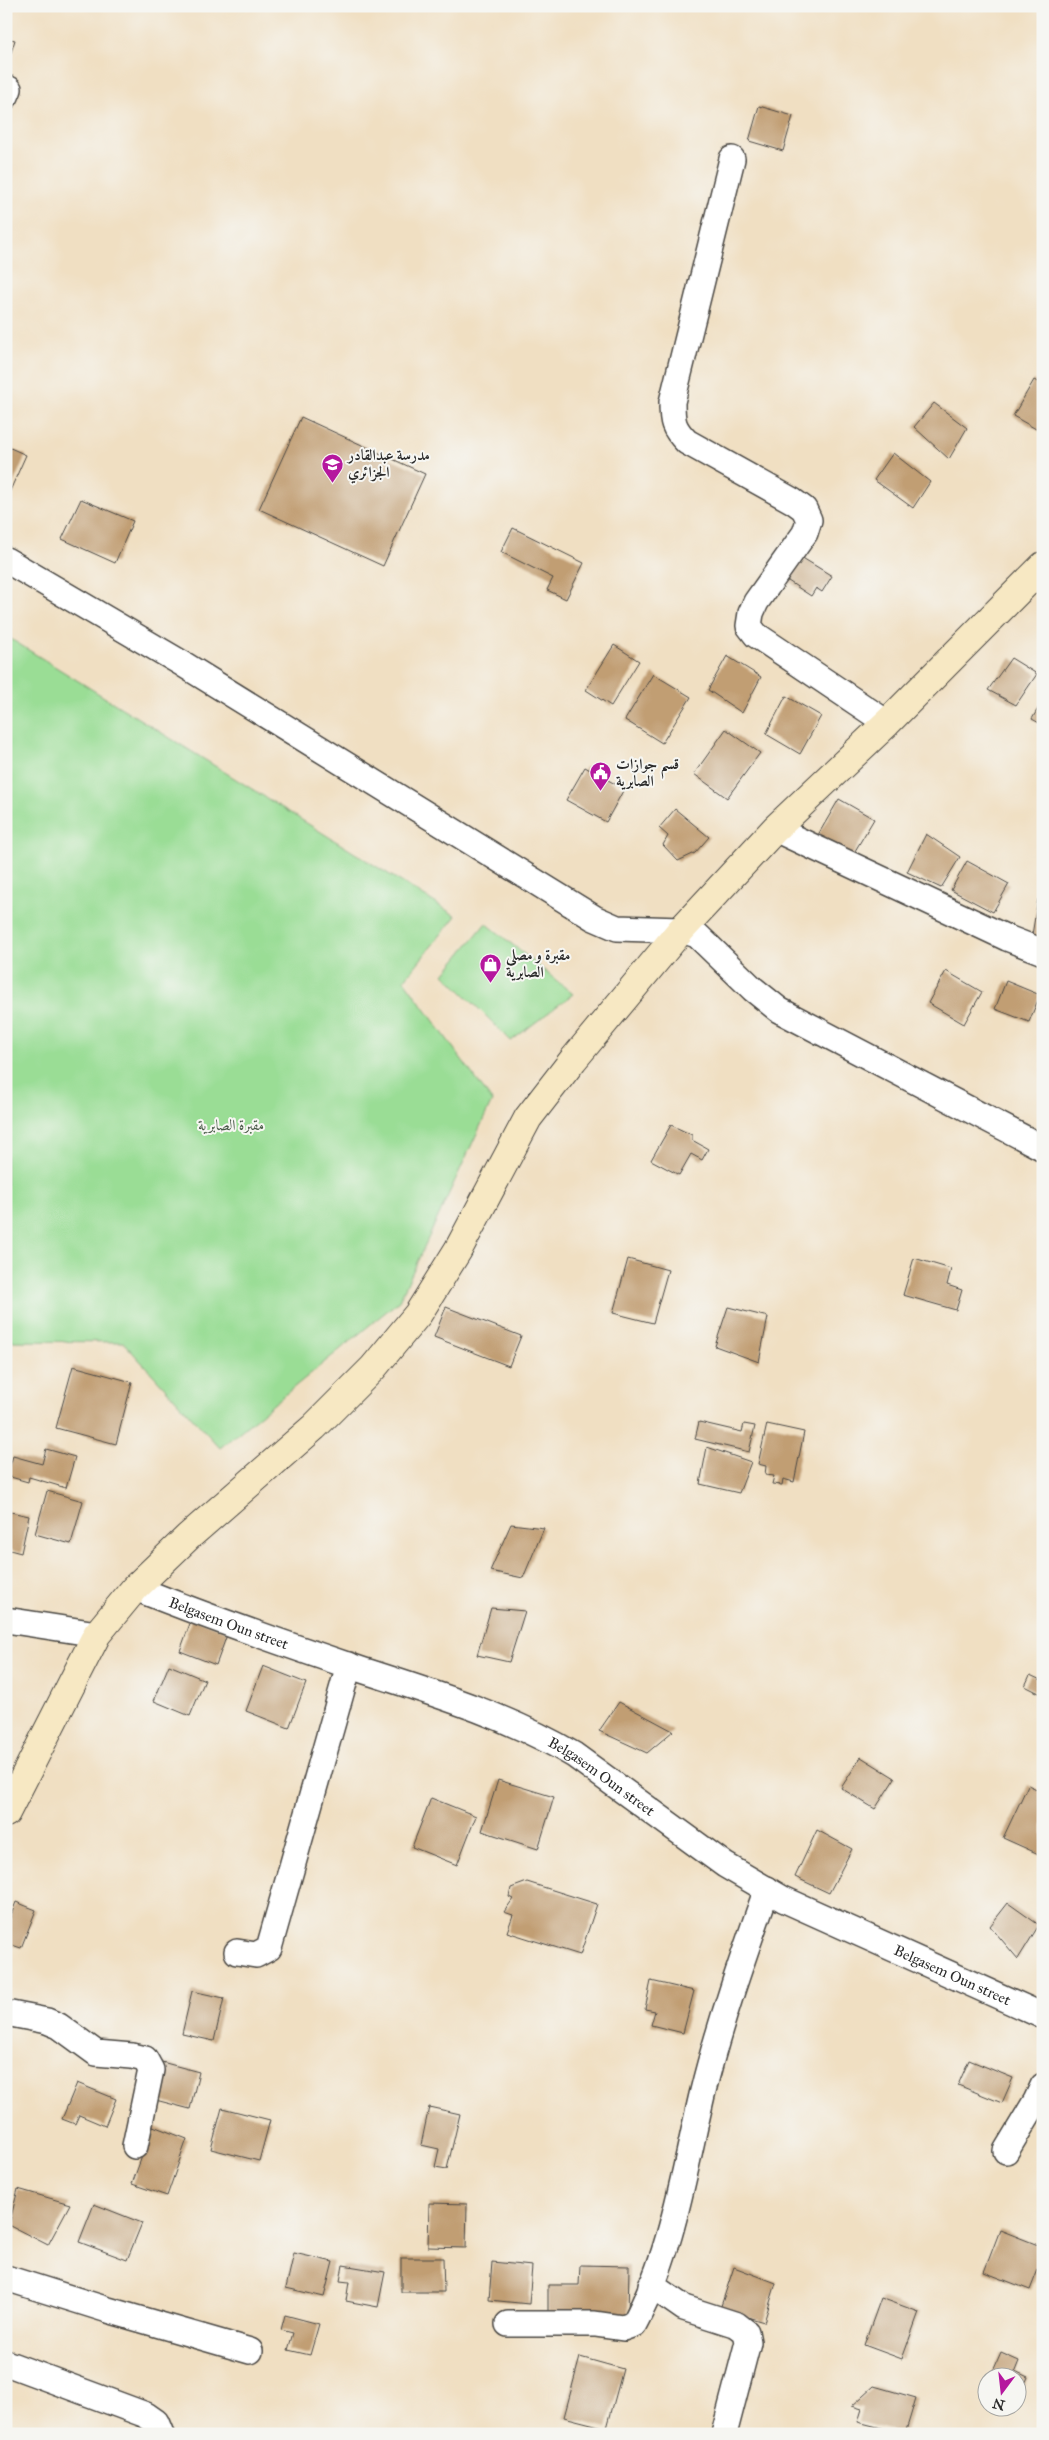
<svg xmlns="http://www.w3.org/2000/svg" width="1049" height="2440" viewBox="0 0 1049 2440" font-family="'IM FELL Great Primer',Amiri,serif">
	<style>
		.green { fill: #9add95; stroke: #628460 }
		.building { fill: #c19e73 }
		.lines { fill: none; stroke-linecap: round; stroke-linejoin: round }
		.street-casing { stroke: #494642; stroke-width: 28 }
		.secondary-casing { stroke: #494642; stroke-width: 30 }
		.street { stroke: #fff; stroke-width: 25 }
		.secondary { stroke: #f7e8c3; stroke-width: 28 }
		.labels { text-anchor: middle; stroke-width: 4; stroke-linejoin: round; paint-order: stroke }
		.poi-label { font-size: 15px; font-weight: bold; fill: #2b2b2b; stroke: #f6f6f2; text-anchor: start }
		.park-label { font-size: 15px; fill: #475846; stroke: #f6f6f2 }
		.street-label { font-size: 15px; fill: #2b2b2b; stroke: #f6f6f2 }
	</style>
	<rect width="100%" height="100%" fill="#f6f6f2"/>
	<filter id="ink" filterUnits="userSpaceOnUse"><feTurbulence type="fractalNoise" baseFrequency=".02" numOctaves="2"/><feDisplacementMap in="SourceGraphic" scale="10" xChannelSelector="R" yChannelSelector="G"/><feConvolveMatrix kernelMatrix="1 2 1 2 8 2 1 2 1" color-interpolation-filters="sRGB"/></filter>
	<filter id="wash" filterUnits="userSpaceOnUse"><feTurbulence type="fractalNoise" baseFrequency=".0096" numOctaves="4" result="noise"/><feDisplacementMap in="SourceGraphic" scale="20" xChannelSelector="R" yChannelSelector="G"/><feGaussianBlur stdDeviation="1.12" result="paint"/><feColorMatrix in="noise" values="0 0 0 0 0 0 0 0 0 0 0 0 0 0 0 0 0 1.4 0 .05"/><feComposite in="paint" operator="in"/></filter>
	<g filter="url(#wash)">
		<rect width="100%" height="100%" fill="#f0dfc2"/>
		<!-- green -->
		<g class="green">
			<path d="M6 636 456 916 404 980 492 1101 399 1301 220 1448 123 1342 6 1341Z"/>
			<path d="M486 923 573 994 511 1041 444 974Z"/>
		</g>
		<g id="blocks">
			<!-- building -->
			<g class="building">
				<path d="M6 38 15 40 7 65H6Z"/>
				<path d="M759 106 793 116 783 151 749 141Z"/>
				<path d="M1034 380 1043 385V433L1013 416Z"/>
				<path d="M934 403 967 428 949 459 914 427Z"/>
				<path d="M301 417 425 474 383 566 259 509Z"/>
				<path d="M6 446 26 455 9 493 6 492Z"/>
				<path d="M893 453 930 482 913 508 874 480Z"/>
				<path d="M81 499 133 521 115 563 62 539Z"/>
				<path d="M513 528 584 563 566 599 547 590 553 578 501 552Z"/>
				<path d="M796 554 832 576 822 592 816 588 811 596 782 577Z"/>
				<path d="M614 645 639 661 611 706 586 690Z"/>
				<path d="M727 656 761 677 742 713 708 690Z"/>
				<path d="M1011 658 1037 674 1016 705 988 690Z"/>
				<path d="M653 674 691 697 662 743 625 720Z"/>
				<path d="M786 696 821 716 800 754 766 734Z"/>
				<path d="M1043 700V725L1032 719Z"/>
				<path d="M726 729 760 753 727 798 694 774Z"/>
				<path d="M585 767 624 789 606 822 566 800Z"/>
				<path d="M839 799 874 819 852 856 818 835Z"/>
				<path d="M675 809 709 837 695 853 678 861 663 845 668 836 659 828Z"/>
				<path d="M926 834 960 857 941 888 907 872Z"/>
				<path d="M967 861 1009 884 993 912 951 890Z"/>
				<path d="M1038 899 1043 900V949L1030 947Z"/>
				<path d="M946 971 982 992 964 1024 928 1003Z"/>
				<path d="M1006 981 1040 995 1029 1022 995 1009Z"/>
				<path d="M671 1125 692 1135V1140L708 1149 702 1160 691 1154 679 1175 651 1160Z"/>
				<path d="M914 1258 951 1269 947 1285 962 1290 956 1310 903 1295Z"/>
				<path d="M628 1259 668 1270 653 1323 613 1313Z"/>
				<path d="M446 1307 521 1336 509 1366 434 1337Z"/>
				<path d="M728 1307 768 1317 759 1362 715 1346Z"/>
				<path d="M73 1366 132 1382 116 1444 56 1428Z"/>
				<path d="M699 1422 742 1432 744 1424 755 1426 749 1452 695 1439Z"/>
				<path d="M767 1424 804 1432 794 1482 783 1479 782 1485 772 1484 774 1476 765 1475 766 1466 758 1464Z"/>
				<path d="M707 1447 751 1462 739 1493 700 1484Z"/>
				<path d="M46 1449 75 1457 66 1488 29 1477 28 1482 7 1476 13 1456 42 1464Z"/>
				<path d="M47 1491 83 1501 71 1544 35 1534Z"/>
				<path d="M6 1511 29 1516 21 1553 6 1549Z"/>
				<path d="M511 1524 544 1528 523 1578 490 1571Z"/>
				<path d="M491 1608 525 1611 509 1662 477 1655Z"/>
				<path d="M192 1618 228 1632 216 1665 180 1651Z"/>
				<path d="M169 1665 205 1680 190 1716 154 1701Z"/>
				<path d="M263 1666 306 1683 289 1728 246 1711Z"/>
				<path d="M1030 1675 1043 1681V1695L1025 1686Z"/>
				<path d="M619 1702 673 1731 647 1753 599 1731Z"/>
				<path d="M861 1757 895 1778 875 1809 841 1788Z"/>
				<path d="M498 1780 554 1797 538 1849 482 1831Z"/>
				<path d="M1028 1785 1043 1792V1856L1003 1838Z"/>
				<path d="M431 1798 476 1816 457 1865 412 1847Z"/>
				<path d="M817 1830 852 1849 829 1893 795 1877Z"/>
				<path d="M527 1882 597 1904 580 1955 507 1932 513 1915 504 1912 513 1899 509 1897 511 1888Z"/>
				<path d="M16 1902 36 1910 21 1948 6 1943V1928Z"/>
				<path d="M1008 1903 1039 1925 1018 1959 990 1926Z"/>
				<path d="M651 1981 694 1991 683 2033 651 2025 655 2011 645 2009Z"/>
				<path d="M192 1991 224 1998 214 2041 182 2034Z"/>
				<path d="M969 2060 1013 2078 1002 2103 958 2085Z"/>
				<path d="M158 2061 199 2072 190 2109 148 2098Z"/>
				<path d="M77 2083 116 2099 105 2126 79 2115 75 2124 62 2119Z"/>
				<path d="M429 2107 460 2114 447 2169 435 2167 439 2149 421 2145Z"/>
				<path d="M222 2108 270 2120 259 2161 211 2149Z"/>
				<path d="M153 2126 187 2139 167 2196 132 2184Z"/>
				<path d="M18 2189 70 2204 48 2245 9 2225Z"/>
				<path d="M429 2203 467 2204 466 2248 428 2247Z"/>
				<path d="M94 2204 142 2223 127 2260 79 2242Z"/>
				<path d="M1000 2230 1043 2247V2257L1030 2290 984 2272Z"/>
				<path d="M294 2253 333 2262 324 2297 286 2288Z"/>
				<path d="M401 2258H443L444 2292H401Z"/>
				<path d="M492 2262 532 2266 529 2304 489 2300Z"/>
				<path d="M343 2265 385 2272 378 2307 346 2301 349 2282 340 2281Z"/>
				<path d="M580 2265 629 2266 628 2319 548 2317V2285H579Z"/>
				<path d="M734 2267 776 2283 764 2322 720 2309Z"/>
				<path d="M881 2298 919 2312 902 2359 864 2345Z"/>
				<path d="M285 2315 319 2324 310 2355 288 2350 293 2333 281 2330Z"/>
				<path d="M1001 2353 1019 2361 1015 2371 1028 2377 1018 2400 1016 2378H990Z"/>
				<path d="M580 2357 623 2369 607 2428 564 2417Z"/>
				<path d="M874 2386 916 2398 905 2434 858 2422 862 2409 852 2406Z"/>
			</g>
		</g>
	</g>
	<g filter="url(#ink)">
		<use href="#blocks" fill-opacity="0" stroke="#494642" stroke-width="1"/>
		<g class="lines">
			<defs>
				<g id="street">
					<path d="M6 96 9 89"/>
					<path d="M732 159 672 402C672 422 673 428 687 442L793 501 804 509 809 520 805 533 756 602 751 613 749 626 756 635 887 723"/>
					<path d="M6 560 183 664 594 918 617 928 681 930 697 935 753 989 779 1010 1043 1148"/>
					<path d="M775 829 1007 938 1043 952"/>
					<path id="s1" d="M135 1588C208 1617 281 1643 356 1668 430 1692 507 1715 574 1755L725 1865 783 1899 1043 2016"/>
					<path d="M6 1620 97 1634"/>
					<path d="M237 1952 256 1955 269 1948 349 1665"/>
					<path d="M6 2013 47 2021 59 2026 96 2053 132 2056 145 2059 151 2070 135 2146"/>
					<path d="M1006 2151 1036 2101 1043 2086"/>
					<path d="M6 2278 108 2310 250 2351"/>
					<path d="M651 2285 684 2308 737 2325 746 2332 748 2342 724 2434"/>
					<path d="M508 2324H595L623 2328 634 2324C672 2254 684 2172 702 2095 719 2025 743 1957 767 1889"/>
					<path d="M6 2363 146 2415 156 2422 161 2434"/>
				</g>
				<path id="secondary" d="M6 1813 97 1634 135 1588 188 1537 314 1427 373 1368 418 1314 458 1250 528 1118 573 1060 681 930 775 829 887 723 1043 566"/>
			</defs>
			<!-- street casing -->
			<use href="#street" class="street-casing"/>
			<!-- secondary casing -->
			<use href="#secondary" class="secondary-casing"/>
			<!-- street -->
			<use href="#street" class="street"/>
			<!-- secondary -->
			<use href="#secondary" class="secondary"/>
		</g>
	</g>
	<!-- icons -->
	<defs>
		<symbol id="school-pin" viewBox="-11 -11 22 30"><path d="M0 17L-7.5 6A9.5 9.5 0 1 1 7.5 6Z" fill="#b5179e" stroke="#f6f6f2"/><path d="M0-5L7-2L0 1L-7-2ZM-4 1L0 2.5L4 1V4Q0 6-4 4Z" fill="#fff"/></symbol>
		<symbol id="civic-pin" viewBox="-11 -11 22 30"><path d="M0 17L-7.5 6A9.5 9.5 0 1 1 7.5 6Z" fill="#b5179e" stroke="#f6f6f2"/><path d="M-.6-6.5H3V-4.5H.6V-3L4-1V1h2V6H-6V1h2V-1L-.6-3ZM-1.2 2.5V6h2.4V2.5Z" fill="#fff"/></symbol>
		<symbol id="shop-pin" viewBox="-11 -11 22 30"><path d="M0 17L-7.5 6A9.5 9.5 0 1 1 7.5 6Z" fill="#b5179e" stroke="#f6f6f2"/><path d="M-5-2.5h2.3a2.7 3.5 0 0 1 5.4 0H5L5.5 6h-11ZM-1.5-2.5h3a1.5 2.3 0 0 0-3 0Z" fill="#fff"/></symbol>
	</defs>
	<g fill-rule="evenodd">
		<use href="#school-pin" x="320" y="452" width="25" height="34"/>
		<use href="#civic-pin" x="588" y="760" width="25" height="34"/>
		<use href="#shop-pin" x="478" y="952" width="25" height="34"/>
	</g>
	<g class="labels">
		<!-- poi labels -->
		<g class="poi-label">
			<text x="348" y="460">مدرسة عبدالقادر<tspan x="348" dy="17">الجزائري</tspan></text>
			<text x="616" y="769">قسم جوازات<tspan x="616" dy="17">الصابرية</tspan></text>
			<text x="506" y="960">مقبرة و مصلى<tspan x="506" dy="17">الصابرية</tspan></text>
		</g>
		<!-- park labels -->
		<g class="park-label">
			<text x="231" y="1130">مقبرة الصابرية</text>
		</g>
		<!-- street labels -->
		<g class="street-label">
			<text dy="5" stroke="none"><textPath href="#s1" startOffset="100">Belgasem Oun street</textPath></text>
			<text dy="5" stroke="none"><textPath href="#s1" startOffset="505">Belgasem Oun street</textPath></text>
			<text dy="5" stroke="none"><textPath href="#s1" startOffset="910">Belgasem Oun street</textPath></text>
		</g>
	</g>
	<!-- margin -->
	<rect width="1049" height="2440" fill="none" stroke="#f6f6f2" stroke-width="25"/>
	<!-- north arrow -->
	<g transform="translate(1002 2392) rotate(195)"><circle r="24" fill="#f6f6f2" stroke="#a5a5a2"/>
	<path d="M0-4L9 19L0 12L-9 19Z" fill="#b5179e"/>
	<text y="-8" font-size="14" font-weight="bold" text-anchor="middle" fill="#2b2b2b">N</text>
	</g>
</svg>
